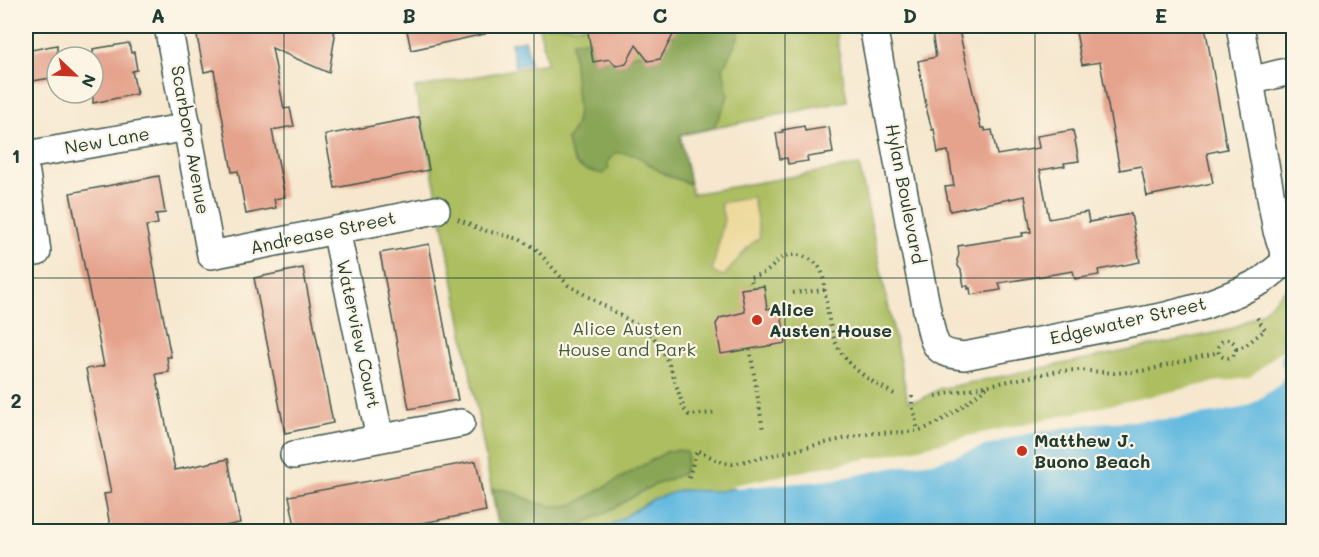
<svg xmlns="http://www.w3.org/2000/svg" width="1319" height="557" viewBox="0 0 1319 557" font-family="Mali,sans-serif">
	<style>
		.green { fill: #acbe61; stroke: #667e4a; stroke-width: 1.5 }
		.forest { fill: #89a557; stroke: #547146; stroke-width: 1.5 }
		.sand { fill: #eeda9e; stroke: #868c69; stroke-width: 1.5 }
		.water { fill: #63bae0; stroke: #417c8a; stroke-width: 1.5 }
		.pier { fill: #f6e7ce }
		.building { fill: #e5a38d }
		.lines { fill: none; stroke-linecap: round; stroke-linejoin: round }
		.minor-casing { stroke: #3f564b; stroke-width: 30 }
		.path { stroke: #3f564b; stroke-width: 4; stroke-dasharray: 1.5 4.5; stroke-linecap: butt }
		.minor { stroke: #fff; stroke-width: 27 }
		.grid { fill: none; stroke: #1f3d34; stroke-width: 1.5; stroke-opacity: 0.55 }
		.poi-dot { fill: #c8321e; stroke: #fcf5e5; stroke-width: 2 }
		.labels { text-anchor: middle; stroke-width: 4.5; stroke-linejoin: round; paint-order: stroke }
		.street-label { font-size: 18px; fill: #1f3d34; stroke: #fcf5e5 }
		.poi-label { font-size: 18px; font-weight: bold; fill: #1f3d34; stroke: #fcf5e5; text-anchor: start }
		.park-label { font-size: 18px; fill: #425d3f; stroke: #fcf5e5 }
		.neatline { fill: none; stroke: #1f3d34; stroke-width: 2 }
		.grid-label { font-size: 20px; text-anchor: middle; font-weight: bold; fill: #1f3d34 }
	</style>
	<rect width="100%" height="100%" fill="#fcf5e5"/>
	<filter id="ink" filterUnits="userSpaceOnUse"><feTurbulence type="fractalNoise" baseFrequency=".0167" numOctaves="2"/><feDisplacementMap in="SourceGraphic" scale="12" xChannelSelector="R" yChannelSelector="G"/><feConvolveMatrix kernelMatrix="1 2 1 2 8 2 1 2 1" color-interpolation-filters="sRGB"/></filter>
	<filter id="wash" filterUnits="userSpaceOnUse"><feTurbulence type="fractalNoise" baseFrequency=".008" numOctaves="4" result="noise"/><feDisplacementMap in="SourceGraphic" scale="24" xChannelSelector="R" yChannelSelector="G"/><feGaussianBlur stdDeviation="1.35" result="paint"/><feColorMatrix in="noise" values="0 0 0 0 0 0 0 0 0 0 0 0 0 0 0 0 0 1.4 0 .05"/><feComposite in="paint" operator="in"/></filter>
	<g filter="url(#wash)">
		<rect width="100%" height="100%" fill="#f6e7ce"/>
		<!-- green -->
		<path class="green" d="M539 26H835L847 101 680 135 692 194 859 165 908 401 920 400 939 389 1229 330 1261 313 1293 282V352L1281 355 1250 381 596 531H499L445 234 415 88 547 63Z"/>
		<!-- forest -->
		<g class="forest">
			<path d="M672 26H739L738 38 723 68 728 95 724 107 713 128 680 135 690 184C681 180 671 178 663 173 643 163 642 152 615 153L608 161V169L603 174C578 168 572 168 567 140L575 127 578 111 572 42 589 39 593 62 610 59 616 66 626 64 631 55 642 53 648 61 660 59 663 39 674 37Z"/>
			<path d="M679 450 687 452C688 460 686 467 683 474L650 487 607 512 568 531H536L535 530 530 531H512L497 517 492 489 507 490 535 502 550 506H568L580 501 668 451Z"/>
		</g>
		<!-- sand -->
		<path class="sand" d="M753 197 760 237 749 246 724 276 712 272 724 219 720 203Z"/>
		<!-- water -->
		<g class="water">
			<path d="M525 40 530 63 515 66 511 43Z"/>
			<path d="M1293 352V531L596 532 619 520 653 499 681 490 720 491 1250 381 1281 355Z"/>
		</g>
		<!-- pier -->
		<path class="pier" d="M1294 349 1293 352 1281 355V362L1286 373 1279 385 1247 407 1215 413 1170 419 1093 423 1016 436 939 461 896 467 837 479 811 482 736 488 729 486 911 450 969 436 1215 382 1249 378 1279 352Z"/>
		<g id="blocks">
			<!-- building -->
			<g class="building">
				<path d="M195 26H332L335 36 329 73 272 48 284 109 290 108 294 126 272 130 285 197 274 199 276 208 246 214 238 171 232 172 214 70 204 72Z"/>
				<path d="M406 26H485V34L411 50Z"/>
				<path d="M587 26H678L660 59 648 61 636 45 626 64 616 66 610 59 593 62Z"/>
				<path d="M931 26H958L981 128H985V131L992 130 997 155 1039 148 1037 136 1073 130 1079 161 1064 163 1065 166 1040 170 1049 219 1087 212 1089 222 1131 214 1140 262 1098 270 1099 275 1075 279 1073 271 999 283 1001 290 971 295 970 288 968 289V286H964L961 270 958 266 957 260 959 255 958 246 1023 236 1022 233 1031 232 1025 196 950 211 945 187 954 186 948 151 938 153 934 129 932 130 927 111 918 61 936 57Z"/>
				<path d="M1075 26H1205L1227 149 1207 153 1213 183 1147 196 1141 166 1120 170 1100 62 1082 65Z"/>
				<path d="M129 43 131 53 134 52 137 70 132 71 137 94 93 103V49Z"/>
				<path d="M57 45V77L26 82V51Z"/>
				<path d="M419 117 429 170 335 188 325 135Z"/>
				<path d="M804 126 805 131 829 127 833 153 807 157 808 161 788 164 787 158 780 159 776 133 783 132 782 130Z"/>
				<path d="M159 176 165 213 156 214 158 224 146 226 171 357H167L169 372 156 374 175 470 228 459 240 523 201 531H198L197 528 177 531H111L104 494 111 493 86 369 104 366 70 193Z"/>
				<path d="M429 244 458 400 409 409 380 253Z"/>
				<path d="M303 268 333 423 285 433 254 278Z"/>
				<path d="M764 286 767 309 780 307 786 343 721 354 716 324 720 318 745 312 741 289Z"/>
				<path d="M476 461 486 511 380 531H296L289 496Z"/>
			</g>
		</g>
	</g>
	<g filter="url(#ink)">
		<use href="#blocks" fill-opacity="0" stroke="#3f564b" stroke-width="1.5"/>
		<g class="lines">
			<defs>
				<g id="minor">
					<path d="M168 26 211 255 436 210"/>
					<path d="M873 26 909 221 930 325C935 349 938 353 964 356L1166 316 1203 306 1241 291 1263 280 1294 255"/>
					<path d="M1240 26 1277 231 1287 261"/>
					<path d="M1250 81 1294 70"/>
					<path d="M26 155 188 127"/>
					<path d="M26 173 37 252"/>
					<path d="M336 230 380 438"/>
					<path d="M294 455 461 423"/>
				</g>
			</defs>
			<!-- minor casing -->
			<use href="#minor" class="minor-casing"/>
			<!-- path -->
			<g class="path">
				<path d="M458 219 479 229 519 239 535 248 568 285 637 325 652 335 662 349 671 369 684 409 689 415 715 413"/>
				<path d="M752 288 750 277C756 276 762 274 767 271 775 266 779 256 789 255 801 254 815 259 821 270 824 277 824 285 825 293 827 309 830 333 838 347 849 369 873 382 894 394"/>
				<path d="M793 293 825 290"/>
				<circle cx="1227" cy="349" r="9"/>
				<path d="M750 349 763 430"/>
				<path d="M1236 349 1246 345 1265 330 1256 316"/>
				<path d="M912 396V404L918 430"/>
				<path d="M936 396 1058 371 1079 370 1114 373 1130 372 1148 370 1219 352"/>
				<path d="M689 477 697 450 723 463 732 464C777 455 821 443 867 434 886 431 907 435 926 428 947 420 969 400 987 387"/>
			</g>
			<!-- minor -->
			<use href="#minor" class="minor"/>
		</g>
	</g>
	<!-- grid -->
	<path class="grid" d="M284 26V532M534 26V532M785 26V532M1035 26V532M26 278H1294"/>
	<!-- markers -->
	<g class="poi-dot">
		<circle cx="757" cy="320" r="6"/>
		<circle cx="1022" cy="451" r="6"/>
	</g>
	<g class="labels">
		<!-- street labels -->
		<g class="street-label">
			<text transform="translate(190 140) rotate(80)" y="6">Scarboro Avenue</text>
			<text transform="translate(107 141) rotate(-10)" y="6">New Lane</text>
			<text transform="translate(905 194) rotate(79)" y="6">Hylan Boulevard</text>
			<text transform="translate(323 233) rotate(-12)" y="6">Andrease Street</text>
			<text transform="translate(1128 321) rotate(-13)" y="6">Edgewater Street</text>
			<text transform="translate(358 334) rotate(78)" y="6">Waterview Court</text>
		</g>
		<!-- poi labels -->
		<g class="poi-label">
			<text x="769" y="316">Alice<tspan x="769" dy="21">Austen House</tspan></text>
			<text x="1034" y="447">Matthew J.<tspan x="1034" dy="21">Buono Beach</tspan></text>
		</g>
		<!-- park labels -->
		<g class="park-label">
			<text x="627" y="335">Alice Austen<tspan x="627" dy="21">House and Park</tspan></text>
		</g>
	</g>
	<!-- margin -->
	<rect width="1319" height="557" fill="none" stroke="#fcf5e5" stroke-width="66"/>
	<!-- north arrow -->
	<g transform="translate(75 75) rotate(113)"><circle r="28" fill="#fcf5e5" stroke="#a4ab9e" stroke-width="1.5"/>
	<path d="M0-4.5L10 22L0 15L-10 22Z" fill="#c8321e"/>
	<text y="-9" font-size="16" font-weight="bold" text-anchor="middle" fill="#1f3d34">N</text>
	</g>
	<rect x="33" y="33" width="1253" height="491" class="neatline"/>
	<g class="grid-label">
		<text x="158" y="23">A</text>
		<text x="409" y="23">B</text>
		<text x="660" y="23">C</text>
		<text x="910" y="23">D</text>
		<text x="1161" y="23">E</text>
		<text x="16" y="163">1</text>
		<text x="16" y="408">2</text>
	</g>
</svg>
